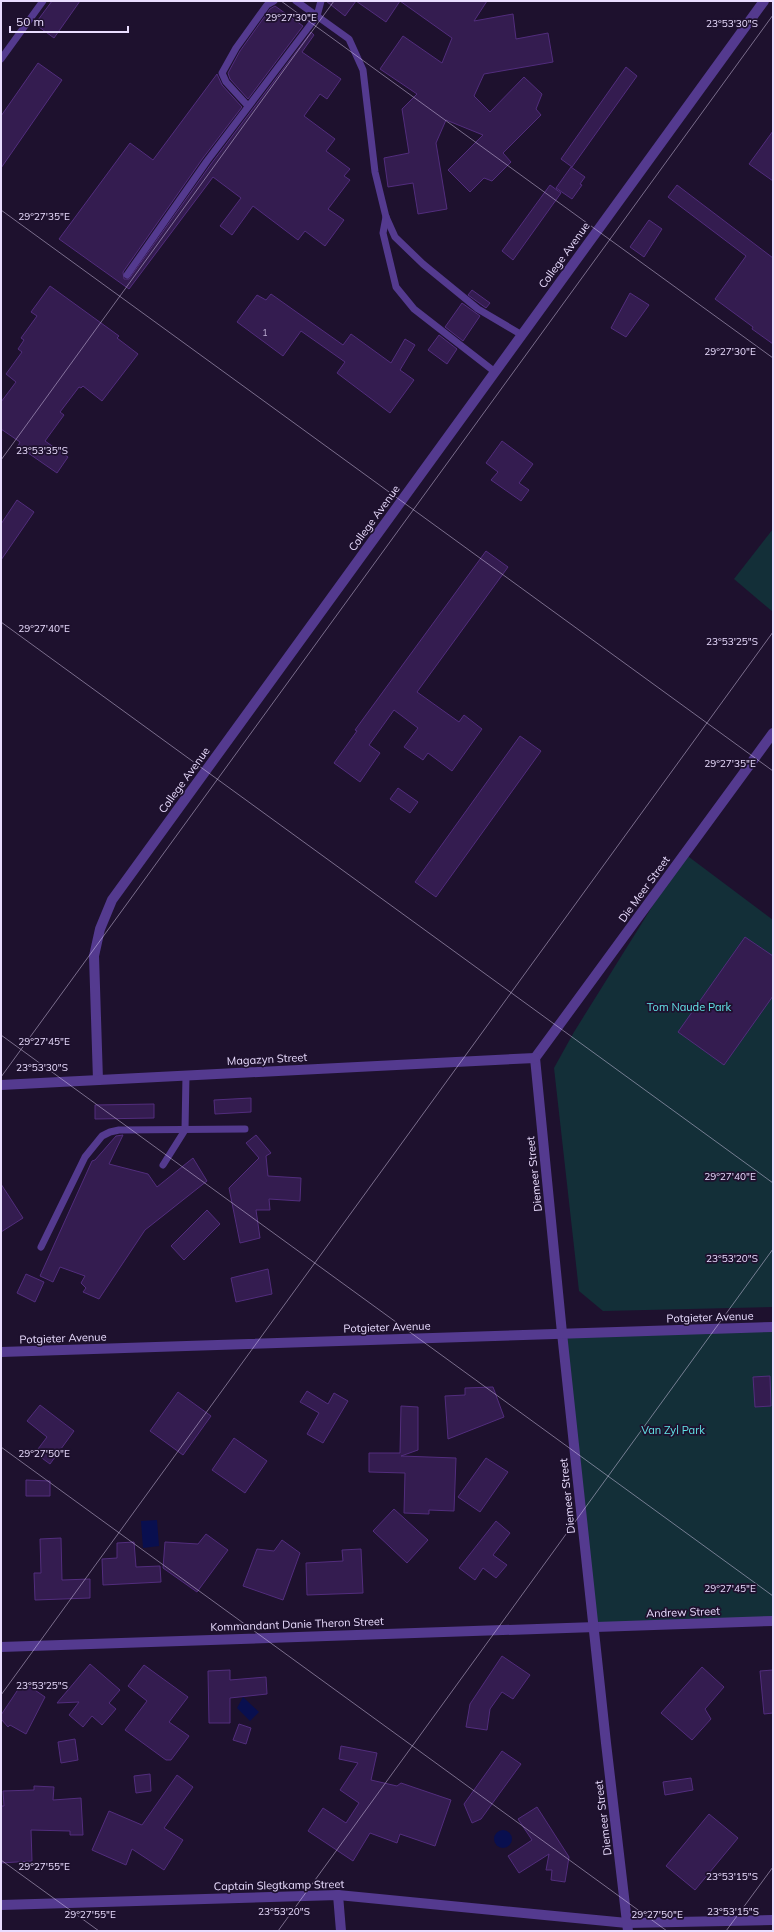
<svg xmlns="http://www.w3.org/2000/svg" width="774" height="1932" viewBox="0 0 774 1932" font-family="Mulish,sans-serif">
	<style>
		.green { fill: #132f38 }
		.water { fill: #090f4f }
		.building { fill: #341c50; stroke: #522d7d }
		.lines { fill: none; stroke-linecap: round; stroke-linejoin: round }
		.service { stroke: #543a8f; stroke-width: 7 }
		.minor { stroke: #543a8f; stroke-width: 10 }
		.tertiary { stroke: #543a8f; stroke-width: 10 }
		.ticks { fill: none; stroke: #eaddff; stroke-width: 1; stroke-opacity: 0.45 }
		.labels { text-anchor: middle; stroke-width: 3.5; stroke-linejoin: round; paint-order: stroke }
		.number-label { font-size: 9px; fill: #bcadd3 }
		.street-label { font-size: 11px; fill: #eaddff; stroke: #1e112e }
		.park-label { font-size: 11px; fill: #62e3e6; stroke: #1e112e }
		.ticks-label { font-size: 10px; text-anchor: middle; fill: #eaddff; stroke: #1e112e; stroke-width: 3.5; stroke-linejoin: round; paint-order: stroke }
	</style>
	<rect width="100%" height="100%" fill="#1e112e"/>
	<!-- green -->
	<g class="green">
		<path d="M773 529V612L734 579Z"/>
		<path d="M685 854 773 920V1307L603 1311 579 1291 554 1068 574 1032Z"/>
		<path d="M773 1327V1620L593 1626 562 1333Z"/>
	</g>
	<!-- water -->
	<g class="water">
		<path d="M157 1520 159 1546 143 1548 141 1521Z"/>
		<path d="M243 1697 259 1712 250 1721 237 1708Z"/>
		<circle cx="503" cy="1839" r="9"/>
	</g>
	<!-- building -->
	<g class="building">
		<path d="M52 1H80L54 38 35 24Z"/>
		<path d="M326 1H487L474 21 513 14 516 39 548 33 553 62 484 74 474 96 490 112 524 77 542 94 536 109 541 115 503 153 511 162 492 181 484 178 470 192 448 170 483 135 446 120 436 143 447 209 418 214 413 183 388 187 384 158 409 153 402 109 417 94 380 69 403 36 442 63 452 38 400 1 386 22 356 1 345 16Z"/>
		<path d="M275 6 303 26 248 99 230 79 228 73 240 51 270 9Z"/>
		<path d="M311 32 314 35 302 52 341 79 327 99 320 94 304 116 335 139 326 151 350 169 344 176 350 180 328 209 344 220 325 246 305 231 298 240 253 206 232 235 220 226 241 198 213 177 129 289 59 239 130 143 153 160 217 74 222 85 242 107 203 158 123 272 124 279H129L211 164Z"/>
		<path d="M38 63 62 80 1 168V116Z"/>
		<path d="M626 67 637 76 572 167 561 159Z"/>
		<path d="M773 131V181L749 164Z"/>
		<path d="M571 167 585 177 580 184 582 185 572 199 556 188Z"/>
		<path d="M550 185 561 193 513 260 502 251Z"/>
		<path d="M677 185 773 258V344L752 329 753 327 715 299 746 256 668 197Z"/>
		<path d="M649 220 662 229 644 257 630 247Z"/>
		<path d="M50 286 119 336 117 338 138 354 102 401 83 386 81 388 79 387 60 412 64 415 45 441 68 457 57 473 18 446 20 442 1 429V402L16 382 6 374 22 352 18 349 24 340 21 338 37 316 31 312Z"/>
		<path d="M472 290 490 303 486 308 468 295Z"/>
		<path d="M630 293 649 305 626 337 611 328Z"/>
		<path d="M271 294 343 345 351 334 391 363 405 339 415 345 400 370 414 380 390 413 337 373 345 362 301 331 283 356 237 322 257 295 266 300Z"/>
		<path d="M462 303 480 316 463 341 445 327Z"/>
		<path d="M439 335 457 349 447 364 428 350Z"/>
		<path d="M502 441 533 464 519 483 529 490 521 501 491 480 498 472 486 463Z"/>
		<path d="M17 500 34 512 1 560V524Z"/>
		<path d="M486 551 508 567 417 692 459 722 464 715 482 729 452 771 428 753 423 760 404 747 418 728 394 710 369 745 380 753 360 782 334 763 357 731 355 730Z"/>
		<path d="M520 736 541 751 436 897 415 882Z"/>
		<path d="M398 788 418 802 410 813 390 799Z"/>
		<path d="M745 937 773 956V996L724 1065 678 1032Z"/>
		<path d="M251 1098V1112L215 1114 214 1100Z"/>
		<path d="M154 1104V1118L95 1119V1105Z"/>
		<path d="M123 1135 109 1164 148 1174 157 1187 193 1158 207 1181 145 1230 99 1299 83 1292 86 1288 81 1283 85 1276 60 1267 53 1282 40 1276 92 1161 95 1160 116 1136Z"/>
		<path d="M256 1135 271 1153 266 1156 268 1176 301 1178 300 1201 269 1199 270 1210H256L260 1238 240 1243 229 1188 259 1158 246 1143Z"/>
		<path d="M1 1184 23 1218 1 1232Z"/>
		<path d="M207 1210 220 1224 184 1260 171 1246Z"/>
		<path d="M268 1269 272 1294 236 1302 231 1278Z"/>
		<path d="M26 1274 44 1282 35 1302 17 1293Z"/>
		<path d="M770 1376 771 1406 755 1407 753 1377Z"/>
		<path d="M493 1387 504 1417 448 1439 445 1396 465 1395V1388Z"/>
		<path d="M307 1391 328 1404 334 1393 348 1401 323 1443 307 1434 319 1413 300 1402Z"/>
		<path d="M178 1392 211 1416 183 1455 150 1431Z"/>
		<path d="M40 1405 74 1431 50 1464 35 1453 47 1437 27 1421Z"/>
		<path d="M401 1406 418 1407V1450L401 1456 456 1458 454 1511 429 1510V1514L404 1513 405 1473 369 1472V1453H400Z"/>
		<path d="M234 1438 267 1461 245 1493 212 1470Z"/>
		<path d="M486 1458 508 1472 480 1512 458 1497Z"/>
		<path d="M26 1480 50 1481V1496H26Z"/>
		<path d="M394 1509 428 1540 407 1563 373 1531Z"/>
		<path d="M496 1521 510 1533 493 1555 507 1565 496 1578 483 1568 475 1580 459 1568Z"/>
		<path d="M206 1534 228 1550 197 1592 163 1568 165 1542 198 1544Z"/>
		<path d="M61 1538 62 1580 90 1579V1598L35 1600 34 1573H41L40 1539Z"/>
		<path d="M282 1540 300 1553 283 1600 243 1586 257 1549 274 1551Z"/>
		<path d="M134 1542 136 1567 160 1566 161 1582 103 1585 102 1559 117 1558V1543Z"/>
		<path d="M361 1549 363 1593 307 1595 306 1563 343 1561 342 1550Z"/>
		<path d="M502 1656 530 1675 513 1699 502 1692 490 1709 487 1730 466 1727 470 1704Z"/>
		<path d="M90 1664 120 1690 109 1703 116 1709 102 1725 92 1716 83 1727 69 1715 79 1702 57 1703Z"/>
		<path d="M144 1665 188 1697 169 1722 189 1736 171 1760H166L125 1730 147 1701 128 1686Z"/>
		<path d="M702 1667 724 1687 705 1709 711 1719 692 1740 661 1713Z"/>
		<path d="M230 1670V1680L266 1677 267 1694 230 1698V1723H209L208 1671Z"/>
		<path d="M773 1670V1713L764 1714 760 1671Z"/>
		<path d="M23 1682 45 1697 26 1734 10 1725 8 1727 1 1719V1715Z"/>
		<path d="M239 1724 251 1728 246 1744 233 1740Z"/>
		<path d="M75 1739 78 1760 61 1763 58 1742Z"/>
		<path d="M341 1746 377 1753 371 1780 397 1786 401 1783 451 1800 435 1846 400 1834 397 1843 370 1833 353 1861 308 1831 323 1808 346 1823 359 1803 340 1790 358 1763 339 1759Z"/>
		<path d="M502 1751 521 1764 481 1819 472 1823 464 1804Z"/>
		<path d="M150 1774 151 1791 136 1793 134 1776Z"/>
		<path d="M177 1775 193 1787 164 1828 183 1840 164 1870 132 1849 126 1865 92 1850 109 1811 142 1825Z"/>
		<path d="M691 1778 693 1790 665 1795 663 1782Z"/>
		<path d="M34 1786 54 1787 53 1800 81 1798 83 1835H70V1831L31 1830 32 1861 1 1863V1806H4L3 1791 34 1790Z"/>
		<path d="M537 1807 569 1857 565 1882 551 1880 552 1870H546L549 1854 519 1873 508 1856 532 1840 518 1819Z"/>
		<path d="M709 1814 738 1838 695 1890 666 1866Z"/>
	</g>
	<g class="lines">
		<!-- service -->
		<g class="service">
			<path d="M296 1 349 39 363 70 375 172 386 217 395 237 423 264 478 309 522 335"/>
			<path d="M1 59 43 1"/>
			<path d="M248 106 226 82 222 73 236 48 267 5 274 1"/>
			<path d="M386 217 383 233 396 287 414 309 495 372"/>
			<path d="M127 275 207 161 317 16 321 1"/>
			<path d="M163 1165 185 1130 186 1075"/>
			<path d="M41 1247 85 1157 102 1136 110 1132 119 1130 245 1129"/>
		</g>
		<!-- minor -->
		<g class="minor">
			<path d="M535 1058 773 733"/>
			<path d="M535 1058 562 1333"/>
			<path d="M98 1080 94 956 100 929 112 900 764 1"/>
			<path d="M1 1085 535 1058"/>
			<path d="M1 1647 773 1621"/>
			<path d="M338 1895 341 1931"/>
			<path d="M1 1905 338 1895 627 1923 773 1920"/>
		</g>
		<!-- tertiary -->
		<g class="tertiary">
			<path d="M562 1333 606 1743 628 1931"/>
			<path d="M1 1352 773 1327"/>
		</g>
	</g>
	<!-- ticks -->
	<path class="ticks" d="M281 1 773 358M1 210 773 771M1 460 334 1M1 622 773 1183M1 1035 773 1596M1 1077 773 15M1 1447 667 1931M1 1695 773 632M1 1860 99 1931M278 1931 773 1249M726 1931 773 1867"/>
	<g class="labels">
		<!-- number labels -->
		<g class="number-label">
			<text x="265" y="336">1</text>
		</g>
		<!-- street labels -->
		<g class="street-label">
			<text transform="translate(564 255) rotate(-54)" y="4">College Avenue</text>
			<text transform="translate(374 518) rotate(-54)" y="4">College Avenue</text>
			<text transform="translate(184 780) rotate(-54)" y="4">College Avenue</text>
			<text transform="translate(644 889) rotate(-54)" y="4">Die Meer Street</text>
			<text transform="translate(267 1059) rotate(-3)" y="4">Magazyn Street</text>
			<text transform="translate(534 1174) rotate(-96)" y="4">Diemeer Street</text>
			<text transform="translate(710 1317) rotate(-2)" y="4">Potgieter Avenue</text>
			<text transform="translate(387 1327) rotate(-2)" y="4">Potgieter Avenue</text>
			<text transform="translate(63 1338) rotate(-2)" y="4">Potgieter Avenue</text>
			<text transform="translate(567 1496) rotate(-96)" y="4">Diemeer Street</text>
			<text transform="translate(683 1612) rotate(-2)" y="4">Andrew Street</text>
			<text transform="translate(297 1624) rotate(-2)" y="4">Kommandant Danie Theron Street</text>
			<text transform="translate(603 1818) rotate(-97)" y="4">Diemeer Street</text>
			<text transform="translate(279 1885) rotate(-1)" y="4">Captain Slegtkamp Street</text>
		</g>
		<!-- park labels -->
		<g class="park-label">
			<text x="689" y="1011">Tom Naude Park</text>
			<text x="673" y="1434">Van Zyl Park</text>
		</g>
	</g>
	<g class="ticks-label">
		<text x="291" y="21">29°27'30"E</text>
		<text x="732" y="27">23°53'30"S</text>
		<text x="44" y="220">29°27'35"E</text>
		<text x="730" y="355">29°27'30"E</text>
		<text x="42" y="454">23°53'35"S</text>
		<text x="44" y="632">29°27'40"E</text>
		<text x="732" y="645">23°53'25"S</text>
		<text x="730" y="767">29°27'35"E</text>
		<text x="44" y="1045">29°27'45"E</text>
		<text x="42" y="1071">23°53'30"S</text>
		<text x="730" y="1180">29°27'40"E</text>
		<text x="732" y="1262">23°53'20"S</text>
		<text x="44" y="1457">29°27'50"E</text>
		<text x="730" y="1592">29°27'45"E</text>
		<text x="42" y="1689">23°53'25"S</text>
		<text x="44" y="1870">29°27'55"E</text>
		<text x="732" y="1880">23°53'15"S</text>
		<text x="284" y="1915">23°53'20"S</text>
		<text x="733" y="1915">23°53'15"S</text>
		<text x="90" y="1918">29°27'55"E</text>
		<text x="657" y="1918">29°27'50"E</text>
	</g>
	<!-- border -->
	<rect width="774" height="1932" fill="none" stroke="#eaddff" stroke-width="4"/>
	<!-- scale -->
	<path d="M10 26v6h118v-6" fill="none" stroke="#eaddff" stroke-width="2"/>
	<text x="16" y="26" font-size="12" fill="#eaddff" stroke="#1e112e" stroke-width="3" paint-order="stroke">50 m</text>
</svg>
